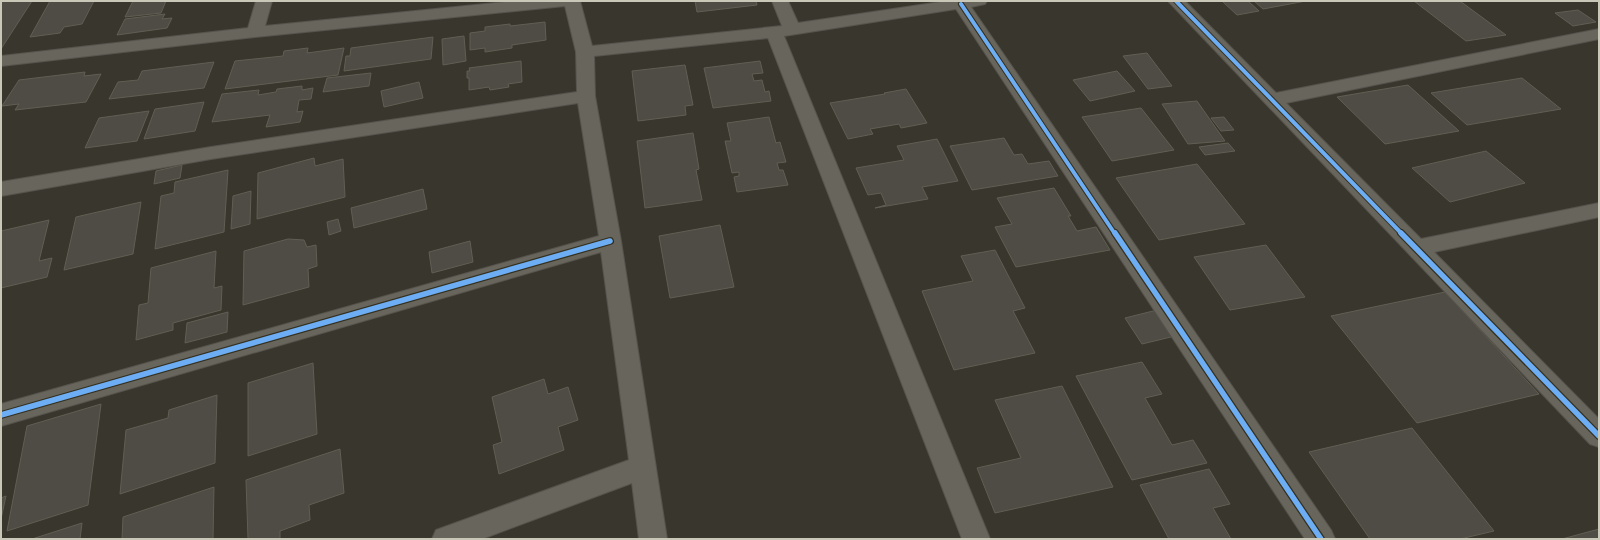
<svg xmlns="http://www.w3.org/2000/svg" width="1600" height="540" viewBox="0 0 1600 540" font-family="'Sofia Sans Condensed',sans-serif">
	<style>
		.building { fill: #4e4c44; stroke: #615f54 }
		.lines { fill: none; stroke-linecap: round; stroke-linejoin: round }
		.street-casing { stroke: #55534c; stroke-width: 2 }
		.street { fill: #67655c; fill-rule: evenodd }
		.cycleway-far1-casing { stroke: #34301f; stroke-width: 6 }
		.cycleway-casing { stroke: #34301f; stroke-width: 8 }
		.cycleway-far1 { stroke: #6dadf4; stroke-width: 4 }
		.cycleway { stroke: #6dadf4; stroke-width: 5.5 }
	</style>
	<rect width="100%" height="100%" fill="#39362d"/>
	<!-- building -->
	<g class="building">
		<path d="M1 1H32L1 49Z"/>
		<path d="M50 1H94L82 24 64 27 60 33 30 37Z"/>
		<path d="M133 1H166L161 13 125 17Z"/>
		<path d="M695 1H756L757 5 697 12Z"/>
		<path d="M1222 1H1248L1259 11 1237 15Z"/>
		<path d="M1254 1H1306L1263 9Z"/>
		<path d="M1414 1H1460L1506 35 1466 41Z"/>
		<path d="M1578 10 1596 22 1573 26 1555 13Z"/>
		<path d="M165 14 162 19 172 18 167 28 117 35 125 19Z"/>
		<path d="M545 22 546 40 512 45V48L485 52V48L470 50V33L485 31V27L510 24V26Z"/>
		<path d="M464 36 466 61 443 65 442 39Z"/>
		<path d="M433 37 431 59 344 71 346 56H350L351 48Z"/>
		<path d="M308 48 307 53 344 48 338 75 225 89 235 61 283 56 284 51Z"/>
		<path d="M1147 53 1172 86 1148 89 1123 56Z"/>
		<path d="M521 61 522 82 508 84 509 87 490 90 489 87 469 90V78H467V71H470L469 68Z"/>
		<path d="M760 61 763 73 752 74 754 81 762 80 765 92 769 91 771 101 713 108 704 68Z"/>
		<path d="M214 62 204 88 109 99 118 82 138 80 142 71Z"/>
		<path d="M685 65 693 105 685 106 686 115 638 121 632 71Z"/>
		<path d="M1117 71 1135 91 1090 101 1073 80Z"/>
		<path d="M85 72 84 76 101 74 86 102 15 110 19 104 2 106 19 80Z"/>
		<path d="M371 73 369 86 323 92 327 78Z"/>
		<path d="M1522 78 1561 109 1467 125 1431 93Z"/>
		<path d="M419 82 423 98 384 107 381 91Z"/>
		<path d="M1408 85 1459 131 1385 144 1337 97Z"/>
		<path d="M302 86V90L313 88 311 99 299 100 297 112 303 111 300 122 266 127 270 115 212 122 222 94 259 90 258 95 276 92 277 89Z"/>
		<path d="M906 89 927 123 901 128 899 124 870 129 873 134 848 139 830 103 885 94 884 93Z"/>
		<path d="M1197 101 1225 141 1188 144 1162 104Z"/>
		<path d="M204 102 195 131 144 139 155 109Z"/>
		<path d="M1141 108 1174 150 1112 161 1082 117Z"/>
		<path d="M149 111 137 141 85 148 99 118Z"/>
		<path d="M769 117 776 143 780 142 786 162 777 163 779 170H783L788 185 737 192 734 177 739 176V172L732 173 725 141H731L727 123Z"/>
		<path d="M1224 117 1234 130 1221 131 1211 118Z"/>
		<path d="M693 133 699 169 696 170 702 200 645 208 637 141Z"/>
		<path d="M1004 138 1014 155 1022 154 1028 164 1049 161 1058 176 972 190 950 146Z"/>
		<path d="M937 139 958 181 922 187 928 199 875 208 886 205 881 193 868 195 856 168 904 160 897 146Z"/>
		<path d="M1228 143 1235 151 1205 155 1199 147Z"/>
		<path d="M1486 151 1525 183 1450 202 1412 168Z"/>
		<path d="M314 158 315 166 343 159 345 197 257 219 258 173Z"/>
		<path d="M1197 164 1245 224 1159 240 1116 178Z"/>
		<path d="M182 165 180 178 154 184 156 171Z"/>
		<path d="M228 170 224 232 155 249 161 196 174 193 175 182Z"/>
		<path d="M1054 188 1071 216H1068L1077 231 1096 227 1110 250 1016 267 995 227 1012 224 997 198Z"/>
		<path d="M423 189 427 209 354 228 351 208Z"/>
		<path d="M251 191 250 224 231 229 233 196Z"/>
		<path d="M141 202 133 254 64 270 76 217Z"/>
		<path d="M338 219 341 231 329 235 327 222Z"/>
		<path d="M49 220 39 261 52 258 47 277 1 288V231Z"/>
		<path d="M720 225 734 287 670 298 659 236Z"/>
		<path d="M288 239 304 240 307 247 316 245 317 266 308 269 309 287 243 305 244 251Z"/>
		<path d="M470 241 473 262 432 273 429 252Z"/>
		<path d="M1266 245 1305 297 1230 310 1194 257Z"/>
		<path d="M995 250 1025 308 1013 311 1035 353 954 370 922 291 973 281 961 256Z"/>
		<path d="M216 251 214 288 222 286 221 310 173 323V330L136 340 139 305 148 303 151 268Z"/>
		<path d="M1445 292 1539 394 1417 423 1331 316Z"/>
		<path d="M1157 310 1175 336 1142 344 1125 318Z"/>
		<path d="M228 312 227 332 185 343 187 323Z"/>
		<path d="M1142 362 1162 394 1145 398 1172 445 1193 440 1207 463 1132 480 1076 376Z"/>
		<path d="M313 363 317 434 248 456V383Z"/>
		<path d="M544 379 548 394 568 387 578 420 558 427 564 450 499 474 493 445 502 442 492 397Z"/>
		<path d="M1062 386 1113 487 995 513 977 468 1021 458 995 400Z"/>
		<path d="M217 395 215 463 120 494 126 430 168 418 169 410Z"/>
		<path d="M101 404 88 505 7 531 27 426Z"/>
		<path d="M1412 428 1494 531 1460 539H1370L1309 452Z"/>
		<path d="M340 449 344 493 309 505 310 520 280 531V539H248L246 480Z"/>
		<path d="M1209 469 1230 504 1213 508 1231 539H1169L1140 485Z"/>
		<path d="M214 487 213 539H122L123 517Z"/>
		<path d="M6 496 1 519V498Z"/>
		<path d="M82 523 80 539H32Z"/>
		<path d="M1599 529V539H1562Z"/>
	</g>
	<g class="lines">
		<defs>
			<g id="street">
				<path d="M256 1H272L265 26 516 1H580L592 46 782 26 772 1H788L798 23 947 1H987L985 4 971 7 1331 530 1335 539H1305L956 9 784 36 990 539H962L768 38 594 56 595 96 621 241 667 539H639L632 483 482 539H432L436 530 629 460 601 252 1 426V404L599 236 578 103 211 159 1 196V182L211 147 577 92 576 52 565 6 255 37 1 66V56L248 28Z"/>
				<path d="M1168 1H1185L1276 93 1599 29V39L1286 103 1421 239 1599 203V217L1434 252 1599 419V447L1590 444Z"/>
			</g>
		</defs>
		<!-- street casing -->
		<use href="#street" class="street-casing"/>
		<!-- street -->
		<use href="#street" class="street"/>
		<defs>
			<g id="cycleway-far1">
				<path d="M1176 1 1402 234"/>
				<path d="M961 4 1115 234"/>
			</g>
			<g id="cycleway">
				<path d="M1115 233 1321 539"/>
				<path d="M1401 233 1599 436"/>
				<path d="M1 415 610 241"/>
			</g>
		</defs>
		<!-- cycleway-far1 casing -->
		<use href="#cycleway-far1" class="cycleway-far1-casing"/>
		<!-- cycleway casing -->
		<use href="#cycleway" class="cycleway-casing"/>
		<!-- cycleway-far1 -->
		<use href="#cycleway-far1" class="cycleway-far1"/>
		<!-- cycleway -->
		<use href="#cycleway" class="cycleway"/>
	</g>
	<!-- border -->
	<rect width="1600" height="540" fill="none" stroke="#c9c7b7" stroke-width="4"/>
</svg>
